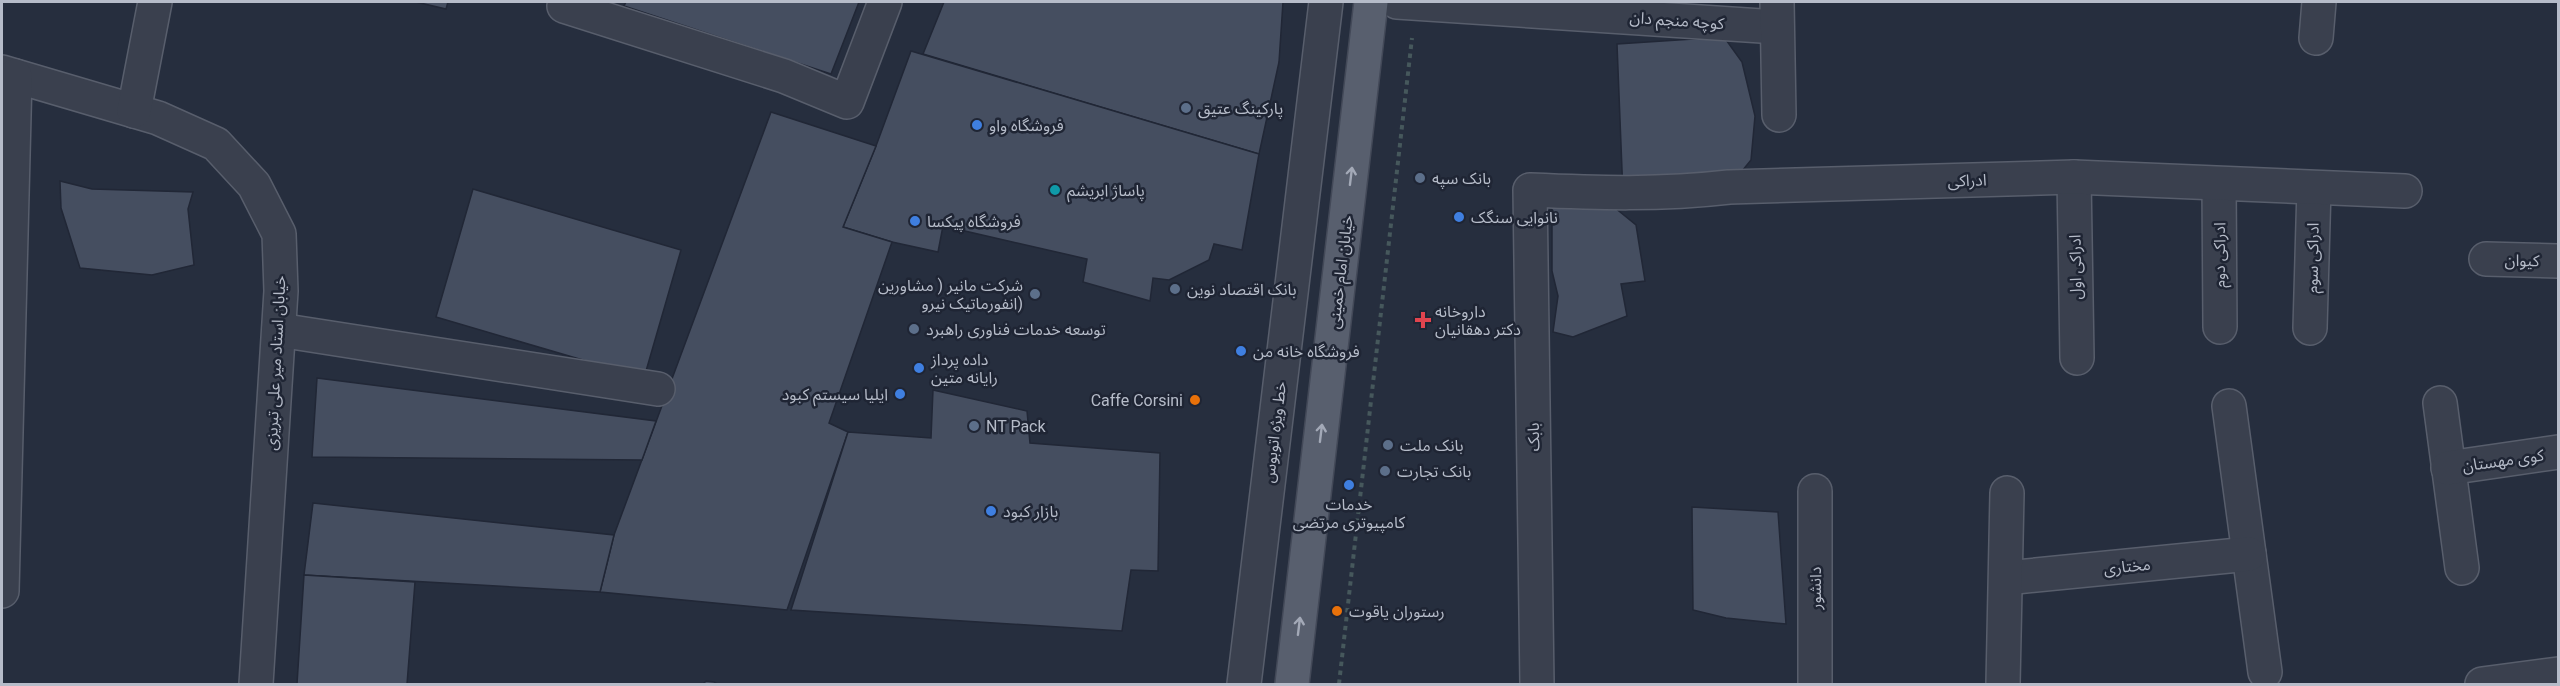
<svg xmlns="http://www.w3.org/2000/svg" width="2560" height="686" viewBox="0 0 2560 686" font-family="Roboto,'Noto Sans Arabic',sans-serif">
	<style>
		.building { fill: #454e60; stroke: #212736; stroke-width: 1.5 }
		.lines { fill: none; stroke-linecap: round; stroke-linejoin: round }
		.minor-casing { stroke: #585e6c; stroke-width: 36 }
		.major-casing { stroke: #434958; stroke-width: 36 }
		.path { stroke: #46585c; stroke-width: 4; stroke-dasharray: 4.5 4.5; stroke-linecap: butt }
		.minor { stroke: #3a404e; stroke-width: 33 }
		.major { stroke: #585f6e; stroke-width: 33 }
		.oneway { stroke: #a3a9b7 }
		.service-dot { fill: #5c6f8a; stroke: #1f2534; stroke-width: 2 }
		.shop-dot { fill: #3f7fe0; stroke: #1f2534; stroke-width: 2 }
		.culture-dot { fill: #0f9aa8; stroke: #1f2534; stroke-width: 2 }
		.health-dot { fill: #e0444e; stroke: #1f2534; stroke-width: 2 }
		.food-dot { fill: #e8710a; stroke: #1f2534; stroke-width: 2 }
		.labels { text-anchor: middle; stroke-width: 5; stroke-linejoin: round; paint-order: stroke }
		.street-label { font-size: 16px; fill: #b6bcc9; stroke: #1f2534 }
		.poi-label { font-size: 16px; fill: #b6bcc9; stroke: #1f2534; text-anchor: start }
	</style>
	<rect width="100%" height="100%" fill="#262e3e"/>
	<!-- building -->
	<g class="building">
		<path d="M416 2H448L446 9Z"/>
		<path d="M626 2H859L831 74 624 6Z"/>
		<path d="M944 2H1283L1279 62 1259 154 923 54Z"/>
		<path d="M1724 37 1742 62 1755 116 1751 160 1729 187 1623 195 1617 44Z"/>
		<path d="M911 51 1259 154 1242 250 1214 244 1209 260 1169 280 1153 278 1150 301 1083 282 1087 259 943 226 938 252 892 242 843 227 876 146Z"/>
		<path d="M771 112 876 146 843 227 892 242 829 423 848 432 787 610 600 592 614 535Z"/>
		<path d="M60 181 92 189 193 192 188 209 194 265 152 275 80 268 61 208Z"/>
		<path d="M473 189 681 250 644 378 436 317Z"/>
		<path d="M1609 203 1636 225 1645 281 1621 284 1627 316 1573 337 1553 332 1558 296 1552 271V206Z"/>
		<path d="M317 378 656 421 642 460 312 457Z"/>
		<path d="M933 390 1027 411 1030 443 1160 453 1158 571 1131 570 1122 631 791 610 848 432 931 438Z"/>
		<path d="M313 503 614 535 600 592 304 575Z"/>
		<path d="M1692 507 1778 512 1786 624 1726 618 1693 610Z"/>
		<path d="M304 575 415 582 407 684H297Z"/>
		<path d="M706 681 714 682 717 684H703Z"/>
	</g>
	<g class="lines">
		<defs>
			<g id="minor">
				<path d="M566 2 564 6 784 76 847 102 885 2"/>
				<path d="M1397 2 1777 27"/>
				<path d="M1777 2 1779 115"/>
				<path d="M2316 38 2319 2"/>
				<path d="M2 72 158 118 216 144 254 185 279 234 281 291 256 684"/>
				<path d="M134 111 155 2"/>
				<path d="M2074 177 2077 358"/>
				<path d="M2219 184 2220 327"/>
				<path d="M2486 259 2558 261"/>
				<path d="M2310 328 2314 188"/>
				<path d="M279 330 658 389"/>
				<path d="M2440 403 2462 568"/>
				<path d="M2229 406 2265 672"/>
				<path d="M2448 468 2558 452"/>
				<path d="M1815 491V684"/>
				<path d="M2006 578 2249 554"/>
				<path d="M2 591 15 76"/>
				<path d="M1244 684 1326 2"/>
				<path d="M1537 684 1530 190C1598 193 1660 195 1729 187L2074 177 2405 191"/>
				<path d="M2003 684 2007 493"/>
				<path d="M2482 684 2558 674"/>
			</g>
			<path id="major" d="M1292 684 1371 2"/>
		</defs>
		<!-- minor casing -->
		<use href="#minor" class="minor-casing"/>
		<!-- major casing -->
		<use href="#major" class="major-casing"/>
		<!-- path -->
		<path class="path" d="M1339 684 1412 38"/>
		<!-- minor -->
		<use href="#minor" class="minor"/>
		<!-- major -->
		<use href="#major" class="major"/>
	</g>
	<!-- one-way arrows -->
	<defs><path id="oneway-shaft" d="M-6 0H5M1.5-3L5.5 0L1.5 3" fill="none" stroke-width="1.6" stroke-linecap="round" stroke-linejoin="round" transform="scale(1.5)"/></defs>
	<g class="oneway">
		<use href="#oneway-shaft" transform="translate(1351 176) rotate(-83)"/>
		<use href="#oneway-shaft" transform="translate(1321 433) rotate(-83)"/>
		<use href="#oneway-shaft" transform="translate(1299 626) rotate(-83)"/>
	</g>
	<!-- markers -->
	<g class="service-dot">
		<circle cx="1186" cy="108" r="6"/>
		<circle cx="1420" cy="178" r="6"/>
		<circle cx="1175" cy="289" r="6"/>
		<circle cx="1035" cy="294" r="6"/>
		<circle cx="914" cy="329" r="6"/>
		<circle cx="974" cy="426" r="6"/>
		<circle cx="1388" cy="445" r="6"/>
		<circle cx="1385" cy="471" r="6"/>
	</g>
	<g class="shop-dot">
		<circle cx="977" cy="125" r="6"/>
		<circle cx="1459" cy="217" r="6"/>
		<circle cx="915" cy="221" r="6"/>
		<circle cx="1241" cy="351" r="6"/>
		<circle cx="919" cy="368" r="6"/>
		<circle cx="900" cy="394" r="6"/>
		<circle cx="1349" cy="485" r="6"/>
		<circle cx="991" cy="511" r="6"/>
	</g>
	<circle class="culture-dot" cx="1055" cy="190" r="6"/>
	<path class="health-dot" d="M1420 311h6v6h6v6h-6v6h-6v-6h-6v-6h6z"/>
	<g class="food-dot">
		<circle cx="1195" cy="400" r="6"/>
		<circle cx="1337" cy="611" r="6"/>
	</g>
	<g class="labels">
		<!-- street labels -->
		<g class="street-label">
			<text transform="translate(1677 20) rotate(4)" y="6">کوچه منجم دان</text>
			<text transform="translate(1967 180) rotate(-2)" y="6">ادراکی</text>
			<text transform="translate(2219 255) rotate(-90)" y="6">ادراکی دوم</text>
			<text transform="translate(2312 258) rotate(-89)" y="6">ادراکی سوم</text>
			<text transform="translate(2522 260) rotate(1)" y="6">کیوان</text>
			<text transform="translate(2075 267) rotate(-91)" y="6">ادراکی اول</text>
			<text transform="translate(1340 272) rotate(-83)" y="6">خیابان امام خمینی</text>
			<text transform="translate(275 363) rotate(-87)" y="6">خیابان استاد میر علی تبریزی</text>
			<text transform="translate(1274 432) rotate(-83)" y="6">خط ویژه اتوبوس</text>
			<text transform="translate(1533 437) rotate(-91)" y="6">بابک</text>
			<text transform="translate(2503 460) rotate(-8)" y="6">کوی‌ مهستان</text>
			<text transform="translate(2127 566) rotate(-6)" y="6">مختاری</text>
			<text transform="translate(1815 588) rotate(-90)" y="6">دانشور</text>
		</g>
		<!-- poi labels -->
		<g class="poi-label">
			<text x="1198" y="114">پارکینگ عتیق</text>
			<text x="989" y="131">فروشگاه واو</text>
			<text x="1432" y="184">بانک سپه</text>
			<text x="1067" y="196">پاساژ ابریشم</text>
			<text x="1471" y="223">نانوایی سنگک</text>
			<text x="927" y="227">فروشگاه پیکسا</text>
			<text x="1023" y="291" text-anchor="end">شرکت مانیر ( مشاورین<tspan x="1023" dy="18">انفورماتیک نیرو)</tspan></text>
			<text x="1187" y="295">بانک اقتصاد نوین</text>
			<text x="1435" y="317">داروخانه<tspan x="1435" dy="18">دکتر دهقانیان</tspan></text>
			<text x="926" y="335">توسعه خدمات فناوری راهبرد</text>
			<text x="1253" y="357">فروشگاه خانه من</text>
			<text x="931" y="365">داده پرداز<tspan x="931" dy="18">رایانه متین</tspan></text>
			<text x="888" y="400" text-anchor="end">ایلیا سیستم کبود</text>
			<text x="1183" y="406" text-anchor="end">Caffe Corsini</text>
			<text x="986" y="432">NT Pack</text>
			<text x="1400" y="451">بانک ملت</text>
			<text x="1397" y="477">بانک تجارت</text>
			<text x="1349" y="510" text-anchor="middle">خدمات<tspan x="1349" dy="18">کامپیوتری مرتضی</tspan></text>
			<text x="1003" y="517">بازار کبود</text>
			<text x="1349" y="617">رستوران یاقوت</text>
		</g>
	</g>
	<!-- border -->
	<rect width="2560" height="686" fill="none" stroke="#b6bcc9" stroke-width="6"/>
</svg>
